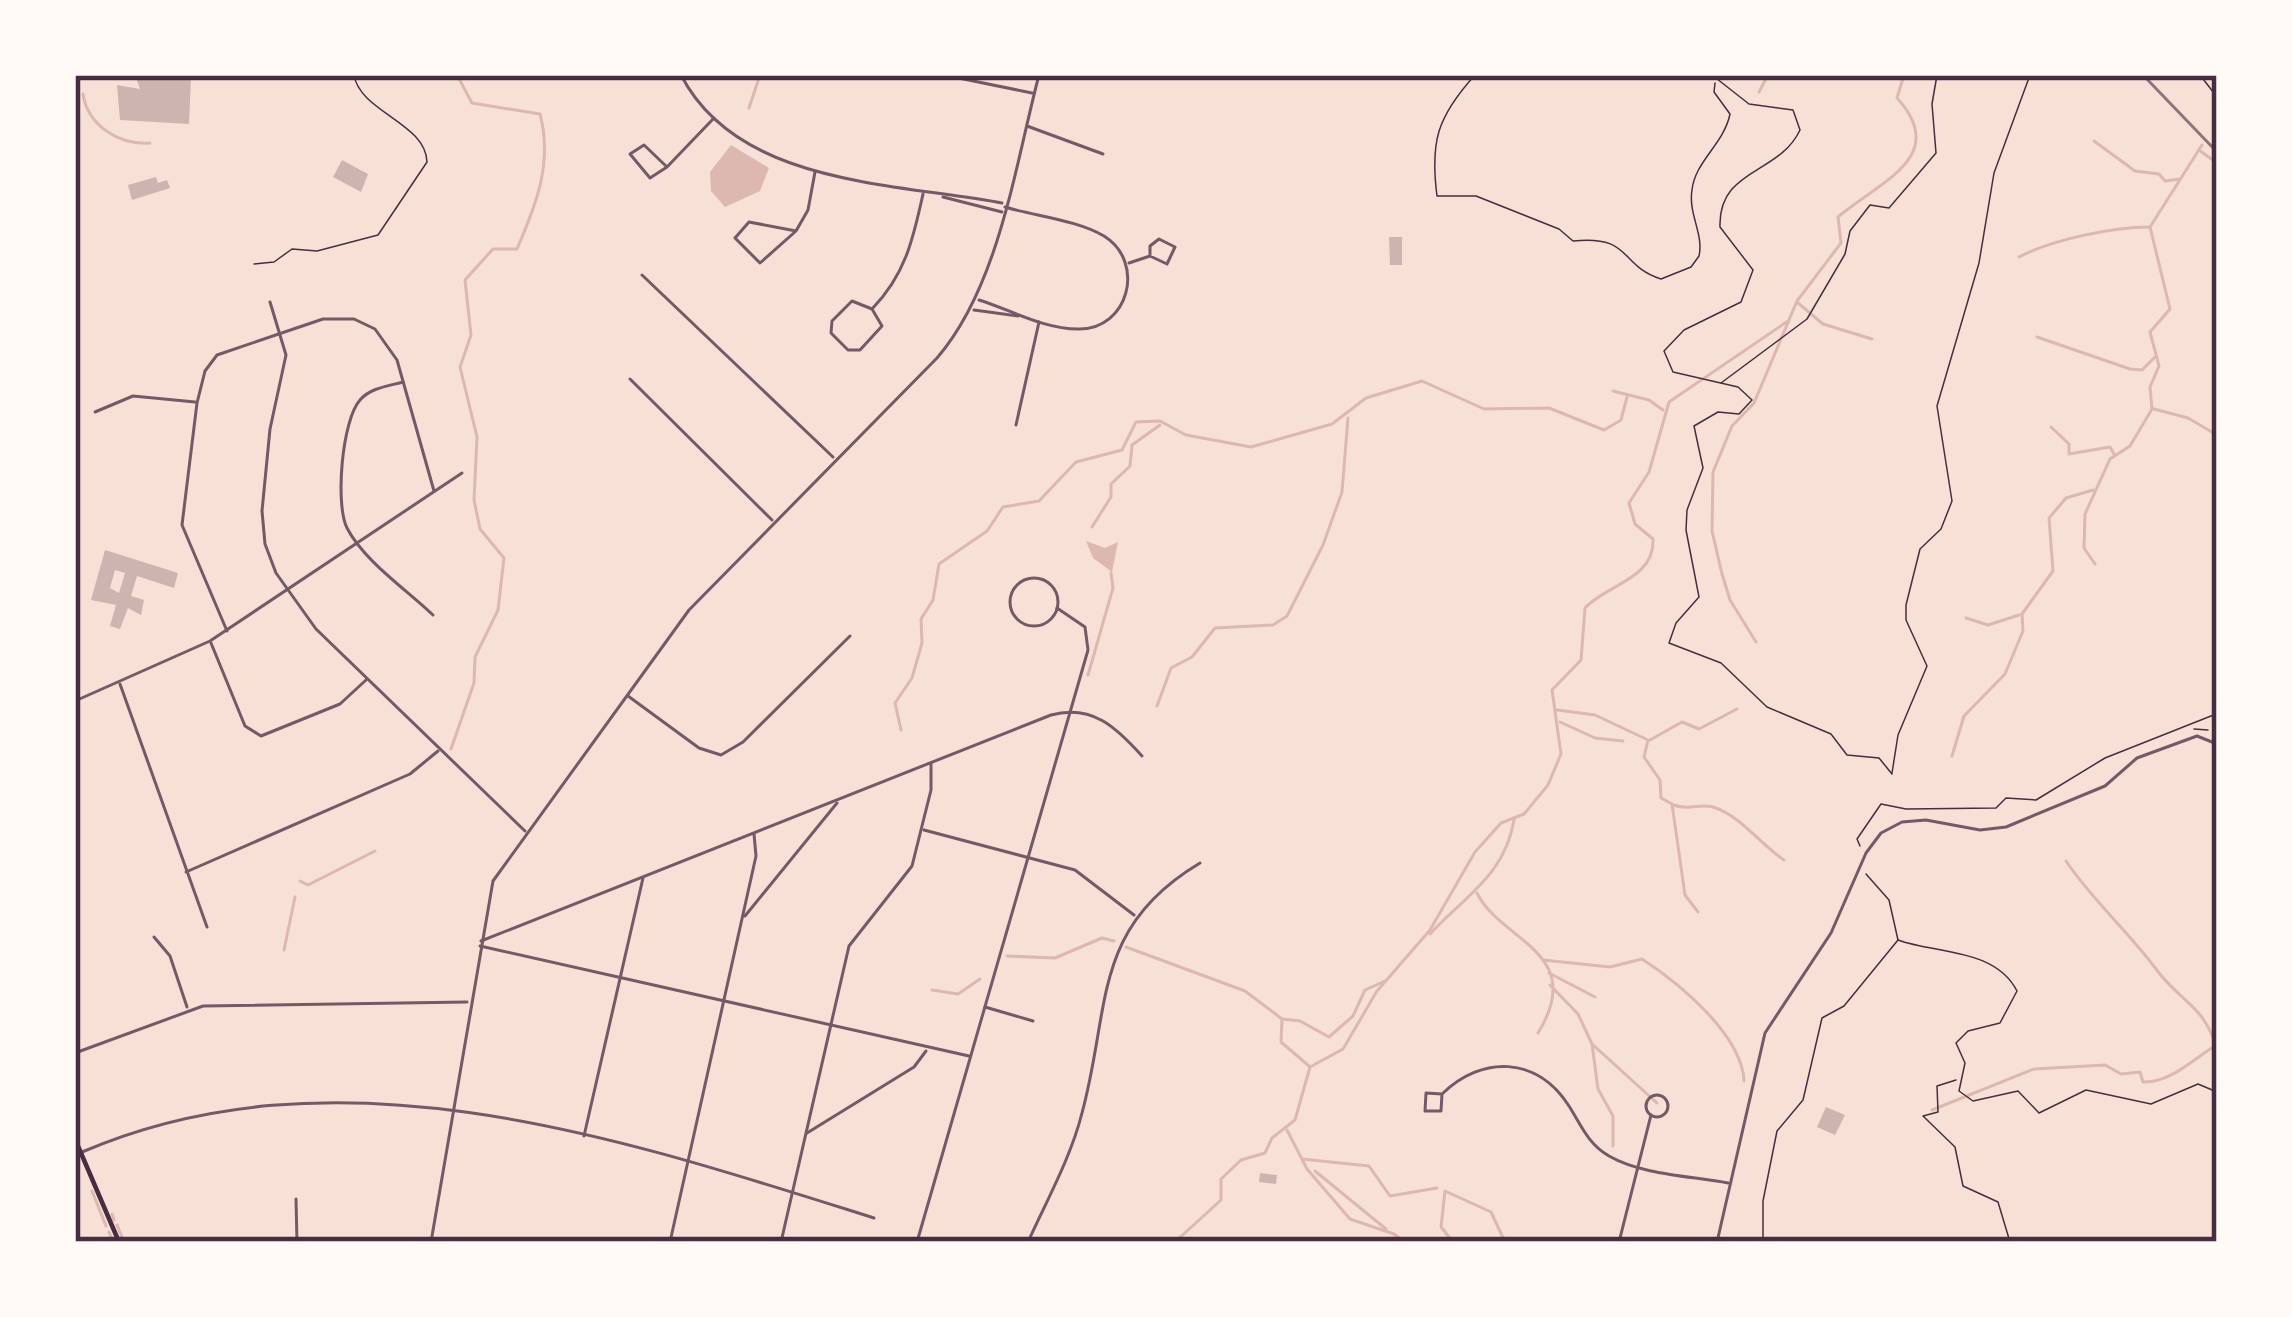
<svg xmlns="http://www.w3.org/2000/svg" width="2292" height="1317" viewBox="0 0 2292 1317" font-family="'DejaVu Sans',sans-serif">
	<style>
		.water { fill: #dcb8b0 }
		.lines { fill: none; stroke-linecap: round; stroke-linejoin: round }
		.stream { stroke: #dcb8b0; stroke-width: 3 }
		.building { fill: #ccb4b1; fill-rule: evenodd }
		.path { stroke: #4a2c40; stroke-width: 1.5 }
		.minor { stroke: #755966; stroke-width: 3 }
		.primary { stroke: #4a2c40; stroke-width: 4.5 }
		.rail { stroke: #8f747c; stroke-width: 3 }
		.neatline { fill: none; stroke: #4a2c40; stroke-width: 4.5 }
	</style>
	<rect width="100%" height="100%" fill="#f7e1d7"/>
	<!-- water -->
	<g class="water">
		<path d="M731 145 769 168 760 191 725 207 711 191 710 172Z"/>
		<path d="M1086 541 1105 548 1118 542 1112 572 1093 558Z"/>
	</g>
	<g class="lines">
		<!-- stream -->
		<g class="stream">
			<path d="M1759 92 1768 75"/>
			<path d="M83 94C88 126 119 145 150 143"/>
			<path d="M749 108 760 75"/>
			<path d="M2215 131 2217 128"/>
			<path d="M2094 141 2135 171 2159 174 2165 181 2180 179"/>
			<path d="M2199 150 2217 163"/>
			<path d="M2019 257C2051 240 2112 227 2149 227"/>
			<path d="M1798 303 1823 324 1872 339"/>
			<path d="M2037 337 2130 369 2142 370 2155 357"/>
			<path d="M1613 391 1649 400 1663 410"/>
			<path d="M2154 409 2188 418 2217 435"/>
			<path d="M2051 427 2069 444V454L2110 447 2114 454"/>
			<path d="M1092 527 1111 497V484L1130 466 1132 445 1160 425"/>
			<path d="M2095 564 2084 548 2085 514 2110 459 2130 446 2152 409 2150 387 2159 366 2150 332 2170 309 2150 227 2202 145"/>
			<path d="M1966 618 1988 625 2019 615"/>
			<path d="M1756 642 1730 600 1722 574 1712 531 1713 472 1732 426 1754 403 1797 301 1841 243 1838 217C1881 181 1950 156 1897 98L1904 75"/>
			<path d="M1088 675 1113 588 1111 573"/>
			<path d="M1157 706 1171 668 1192 657 1215 628 1273 625 1287 616 1323 545 1342 492 1348 418"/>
			<path d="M1557 710 1595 715 1646 739"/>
			<path d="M1560 722 1595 738 1623 741"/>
			<path d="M901 730 895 703 912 678 922 643 921 619 933 600 939 564 987 531 1003 507 1039 501 1076 462 1122 450 1136 422 1160 421 1186 435 1251 447 1332 424 1366 398 1422 381 1484 409 1549 408 1604 430 1621 420 1627 397"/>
			<path d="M1648 740 1644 757 1660 780 1661 798 1672 804 1685 895 1698 912"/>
			<path d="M1650 740 1682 722 1699 729 1737 709"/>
			<path d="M451 749 474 683 475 657 498 610 504 558 480 529 474 500 477 437 460 367 471 335 465 280 493 249H517C536 205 553 163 540 114L472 103 457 75"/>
			<path d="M1952 756 1964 716 2005 674 2023 631 2022 614 2053 571 2049 518 2066 498 2093 490"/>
			<path d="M1674 805C1688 811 1700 803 1713 807 1741 816 1760 844 1784 860"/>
			<path d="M2066 861C2093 901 2128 931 2156 969 2181 1003 2203 1004 2217 1048"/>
			<path d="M300 881 308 885 375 851"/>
			<path d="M1477 893C1500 941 1588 952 1538 1033"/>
			<path d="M1430 934C1465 896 1505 875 1514 820"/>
			<path d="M1126 947 1245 991 1282 1019 1300 1021 1329 1037 1353 1016 1365 990 1385 981"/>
			<path d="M284 950 295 897"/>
			<path d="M1007 956 1055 958 1102 938 1114 941"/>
			<path d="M1543 960 1610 967 1642 959C1679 983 1742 1035 1744 1081"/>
			<path d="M1549 973 1595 997"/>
			<path d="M1550 985 1578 1014 1592 1044 1598 1089 1613 1116V1146"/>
			<path d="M932 990 958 994 980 979"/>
			<path d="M1282 1019 1281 1042 1309 1066"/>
			<path d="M1592 1044 1657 1103"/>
			<path d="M1932 1110 2034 1069 2105 1065 2121 1074 2140 1072 2143 1082C2170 1083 2192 1060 2215 1046"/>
			<path d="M1287 1130 1307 1169 1350 1219 1394 1234"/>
			<path d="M75 1151 78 1159"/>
			<path d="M1302 1159 1369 1166 1390 1196 1437 1188"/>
			<path d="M1315 1171 1386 1229"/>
			<path d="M92 1191 106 1226"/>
			<path d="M112 1214 114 1220"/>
			<path d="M117 1225 124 1242"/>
			<path d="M109 1232 113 1242"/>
			<path d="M1394 1234 1404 1242"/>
			<path d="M2088 1239 2090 1242"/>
			<path d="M1175 1242 1221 1200V1179L1241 1160 1265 1153 1272 1138 1295 1120 1310 1067 1343 1049 1377 991 1430 930 1475 852 1501 823 1524 814 1548 785 1561 754 1552 690 1581 660 1585 608C1607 584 1655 579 1653 539L1635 524 1629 503 1649 472 1669 402 1788 321"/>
			<path d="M1453 1242 1441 1227 1445 1191 1491 1212 1505 1242"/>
		</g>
	</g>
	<!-- building -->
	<g class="building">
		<path d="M135 75 191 76 189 124 120 120 117 85 140 89Z"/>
		<path d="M342 160 368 174 361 192 333 177Z"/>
		<path d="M156 177 158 183 167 180 170 188 132 200 128 185Z"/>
		<path d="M1389 237H1402V265H1390Z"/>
		<path d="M105 550 178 573 174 588 137 576 131 596 144 600 141 615 128 608 120 629 110 626 116 605 91 600ZM115 570 125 573 119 593 110 588Z"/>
		<path d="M1826 1107 1845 1115 1835 1135 1817 1127Z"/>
		<path d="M1260 1173 1277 1175 1276 1184 1259 1182Z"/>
	</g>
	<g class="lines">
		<!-- path -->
		<g class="path">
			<path d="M1475 75C1437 117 1430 142 1437 196H1476L1559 229 1573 241C1633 235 1618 265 1661 279L1691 267 1699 256C1704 234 1688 214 1692 190 1695 161 1724 144 1730 114L1714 92 1715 83"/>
			<path d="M1712 75 1749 104 1793 110 1800 130C1779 175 1718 168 1720 227L1753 270 1741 302 1684 330 1664 351 1673 372 1738 387 1752 400 1739 414 1718 412 1694 426 1703 468 1687 510 1686 530 1699 597 1676 623 1669 643 1721 663 1767 707 1831 734 1847 755 1879 758 1892 774"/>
			<path d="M2200 75 2217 97"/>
			<path d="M254 264 274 262 292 249 317 251 378 235 427 162C426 123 360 112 354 75"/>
			<path d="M1721 383 1807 319 1845 254 1850 231 1870 205 1889 208 1936 153 1932 104 1937 75"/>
			<path d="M2194 729 2208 730"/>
			<path d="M1892 773 1898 735 1927 666 1906 620V605L1920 549 1941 529 1952 501 1937 406 1979 263 1994 173 2030 75"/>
			<path d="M1860 846 1857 839 1881 804 1906 809 1996 808 2006 798 2036 800 2105 758 2216 714"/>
			<path d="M1898 940C1936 954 1995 948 2017 991L2000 1023 1968 1031 1956 1043 1965 1063 1959 1091 1973 1101 2018 1091 2039 1113 2086 1090 2151 1104 2198 1084 2217 1092"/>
			<path d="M1956 1080 1937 1086 1938 1112 1923 1116 1955 1147 1963 1186 1998 1202 2010 1242"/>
			<path d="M1763 1242V1201L1777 1131 1803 1100 1822 1018 1844 1006 1898 940 1889 900 1866 874"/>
		</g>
		<!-- minor -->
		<g class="minor">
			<path d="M681 75C738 186 897 183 1002 203"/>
			<path d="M944 75 1032 93"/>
			<path d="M1027 126 1103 154"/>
			<path d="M667 167 650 178 630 154 644 145 667 167 714 118"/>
			<path d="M943 197 1002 212"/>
			<path d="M796 231 760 263 735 238 749 222 796 231 808 210 815 172"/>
			<path d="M1129 263 1150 256 1167 264 1175 247 1159 239 1150 246V256"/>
			<path d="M642 275 833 457"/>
			<path d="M979 300C1011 310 1044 329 1078 329 1129 330 1146 262 1104 236 1077 220 1035 216 1005 207"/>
			<path d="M270 302 286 355 270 429 262 511 265 544 276 573 316 629 525 831"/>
			<path d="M872 309 882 326 860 350H848L831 333 832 321 852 301 872 309C905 275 913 240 923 194"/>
			<path d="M974 310 1018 316"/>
			<path d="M630 379 772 520"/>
			<path d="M403 382C388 386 370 388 360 400 342 420 335 504 347 528 364 561 407 590 433 615"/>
			<path d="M95 412 133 396 195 402"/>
			<path d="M1016 425 1039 322"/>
			<circle cx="1034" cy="602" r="24"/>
			<path d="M227 631 182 525 197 403 205 371 217 355 323 319H354L375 329 397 360 434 491"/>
			<path d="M211 643 245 726 261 736 340 704 366 680"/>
			<path d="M120 684 207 927"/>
			<path d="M628 696 699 748 721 755 743 742 850 636"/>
			<path d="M75 701 210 641 462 473"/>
			<path d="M924 830 1075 870 1134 915"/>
			<path d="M186 872 410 774 438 751"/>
			<path d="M745 916 837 803"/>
			<path d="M154 937 170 956 187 1007"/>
			<path d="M481 941 1051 715C1092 704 1116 727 1142 756"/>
			<path d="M480 946 969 1056"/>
			<path d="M985 1007 1033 1021"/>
			<path d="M75 1053 203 1006 467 1002"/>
			<path d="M1442 1094 1441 1111H1425L1426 1093 1442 1094C1482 1055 1537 1056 1569 1106 1581 1125 1588 1144 1609 1156 1642 1175 1691 1176 1728 1183"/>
			<circle cx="1657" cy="1106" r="11"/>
			<path d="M807 1133 914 1067 926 1051"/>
			<path d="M584 1136 643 878"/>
			<path d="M82 1152C338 1042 624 1139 874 1218"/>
			<path d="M296 1199 297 1242"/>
			<path d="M431 1242 493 881 689 610 937 358C999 286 1015 166 1039 75"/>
			<path d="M670 1242 756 856 754 834"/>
			<path d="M781 1242 849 946 912 866 931 790V764"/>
			<path d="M917 1242 1088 650 1085 627 1057 608"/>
			<path d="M1028 1242C1047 1200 1071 1157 1082 1113 1111 1007 1091 928 1200 863"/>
			<path d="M1619 1242 1651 1115"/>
			<path d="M1717 1242 1765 1033 1831 933 1866 853 1881 833 1902 822 1926 820 1980 830 2006 827 2105 786 2137 758 2197 736 2217 744"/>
		</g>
		<!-- primary -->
		<path class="primary" d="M75 1139 119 1242"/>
		<!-- rail -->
		<path class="rail" d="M2143 75 2217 152"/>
	</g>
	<!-- border -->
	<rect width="2292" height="1317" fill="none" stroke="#fffaf5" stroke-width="156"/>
	<rect x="78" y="78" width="2136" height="1161" class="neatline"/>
</svg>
